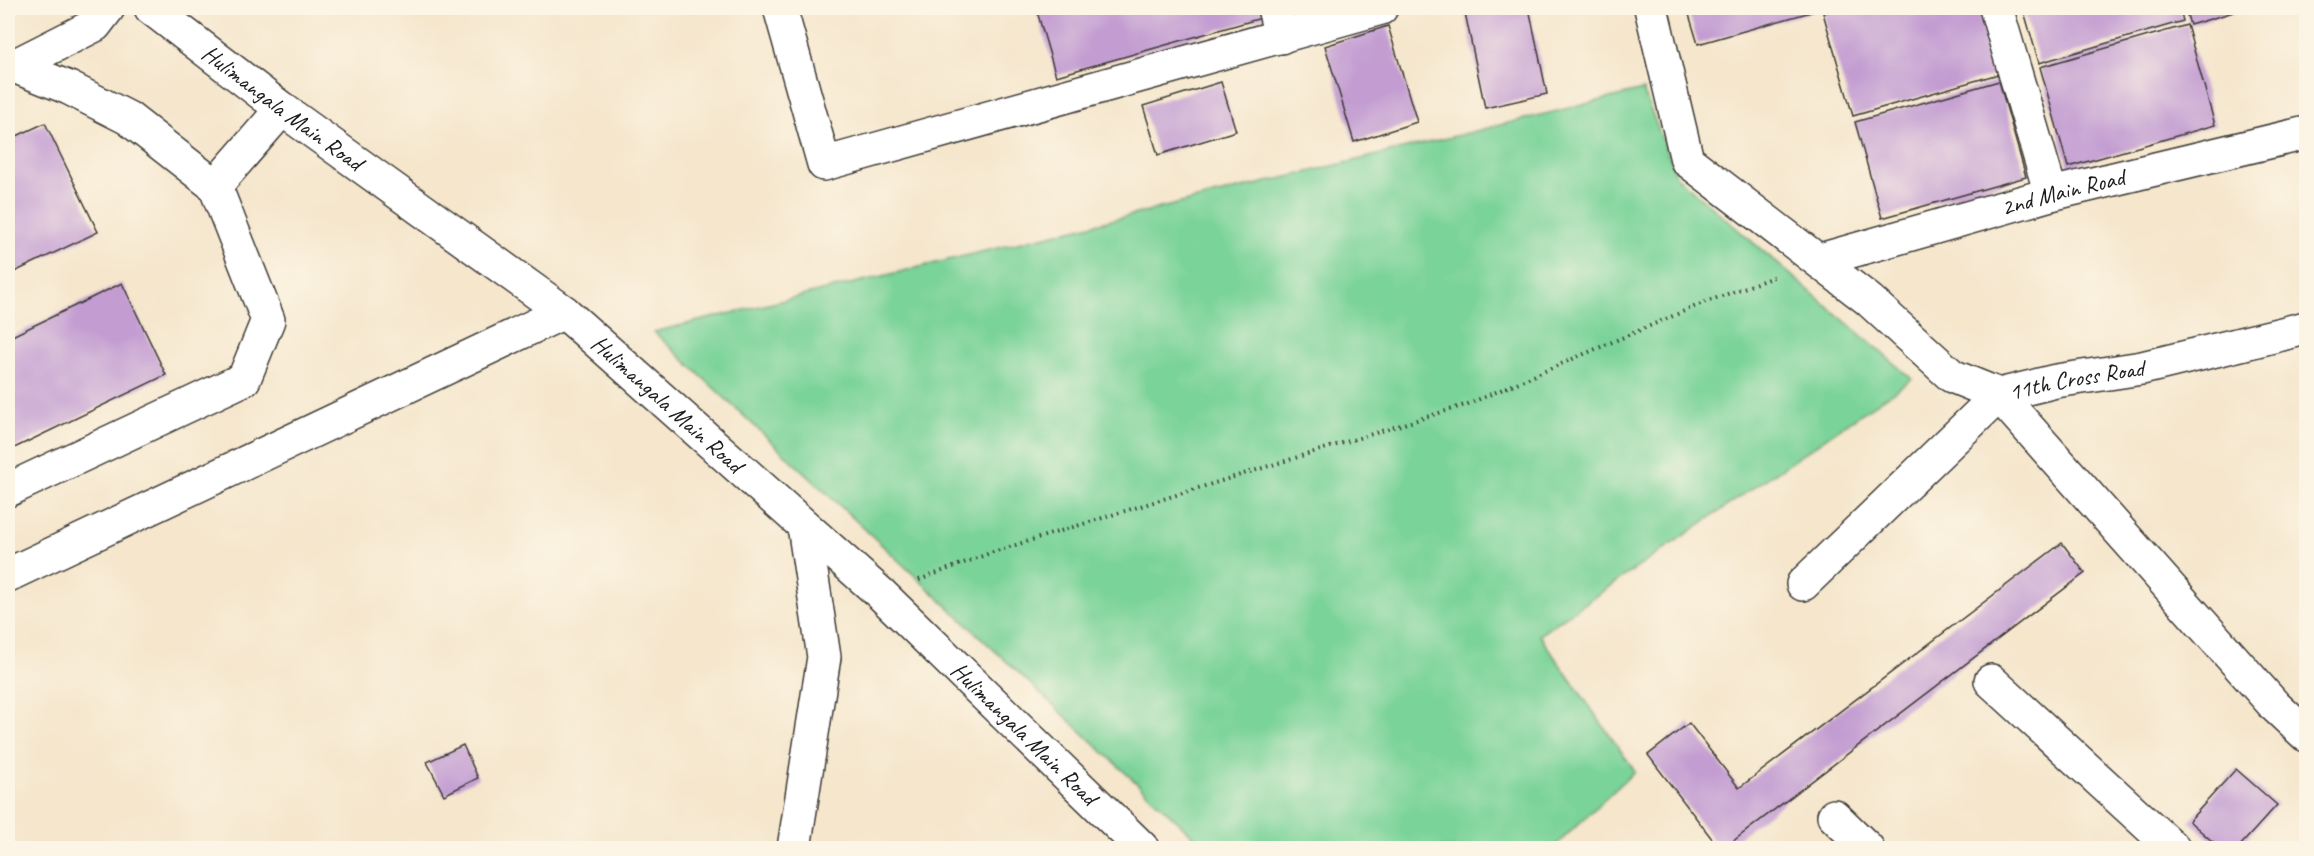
<svg xmlns="http://www.w3.org/2000/svg" width="2314" height="856" viewBox="0 0 2314 856" font-family="Caveat,sans-serif">
	<style>
		.green { fill: #7ad399; stroke: #4b785a; stroke-width: 1.5 }
		.building { fill: #c39dd2 }
		.lines { fill: none; stroke-linecap: round; stroke-linejoin: round }
		.minor-casing { stroke: #3d3a36; stroke-width: 36 }
		.path { stroke: #3d3a36; stroke-width: 4; stroke-dasharray: 1.5 4.5; stroke-linecap: butt }
		.minor { stroke: #fff; stroke-width: 33 }
		.labels { text-anchor: middle; stroke-width: 6; stroke-linejoin: round; paint-order: stroke }
		.street-label { font-size: 24px; fill: #1c1c1c; stroke: #fcf5e5 }
	</style>
	<rect width="100%" height="100%" fill="#fcf5e5"/>
	<filter id="ink" filterUnits="userSpaceOnUse"><feTurbulence type="fractalNoise" baseFrequency=".0167" numOctaves="2"/><feDisplacementMap in="SourceGraphic" scale="12" xChannelSelector="R" yChannelSelector="G"/><feConvolveMatrix kernelMatrix="1 2 1 2 8 2 1 2 1" color-interpolation-filters="sRGB"/></filter>
	<filter id="wash" filterUnits="userSpaceOnUse"><feTurbulence type="fractalNoise" baseFrequency=".008" numOctaves="4" result="noise"/><feDisplacementMap in="SourceGraphic" scale="24" xChannelSelector="R" yChannelSelector="G"/><feGaussianBlur stdDeviation="1.35" result="paint"/><feColorMatrix in="noise" values="0 0 0 0 0 0 0 0 0 0 0 0 0 0 0 0 0 1.4 0 .05"/><feComposite in="paint" operator="in"/></filter>
	<g filter="url(#wash)">
		<rect width="100%" height="100%" fill="#f5e6cc"/>
		<!-- green -->
		<path class="green" d="M1643 90 1677 177 1912 379 1539 635 1635 771 1553 848H1206L654 332Z"/>
		<g id="blocks">
			<!-- building -->
			<g class="building">
				<path d="M1036 8H1270L1272 15 1056 76Z"/>
				<path d="M1464 8H1529L1547 94 1485 108Z"/>
				<path d="M1687 8H1825L1698 44Z"/>
				<path d="M1843 8H1983L2002 73 1853 116 1823 13Z"/>
				<path d="M2023 8H2180L2183 21 2039 63Z"/>
				<path d="M2185 8H2247L2190 25Z"/>
				<path d="M2187 25 2215 125 2068 167 2040 67Z"/>
				<path d="M1388 26 1417 122 1354 142 1325 46Z"/>
				<path d="M1999 81 2026 177 1882 218 1855 122Z"/>
				<path d="M1221 82 1236 131 1158 155 1143 106Z"/>
				<path d="M45 123 98 232 8 275V140Z"/>
				<path d="M122 283 166 375 8 451V338Z"/>
				<path d="M2062 543 2085 573 1724 848H1719L1648 755 1689 723 1739 788Z"/>
				<path d="M463 745 478 778 444 795 427 762Z"/>
				<path d="M2236 769 2277 805 2238 848H2220L2189 821Z"/>
			</g>
		</g>
	</g>
	<g filter="url(#ink)">
		<use href="#blocks" fill-opacity="0" stroke="#3d3a36" stroke-width="1.5"/>
		<g class="lines">
			<defs>
				<g id="minor">
					<path id="s1" d="M151 8 282 109 564 312 881 594 1142 848"/>
					<path d="M780 8 824 164 1381 8"/>
					<path d="M1274 8 1281 37"/>
					<path id="s2" d="M1651 8 1687 160 1869 300 1952 376 1999 395 2056 381 2142 368 2306 328"/>
					<path d="M1996 8 2051 194"/>
					<path d="M14 66 69 88 128 118 215 186"/>
					<path d="M8 69 95 25 108 8"/>
					<path id="s3" d="M1820 260 2051 194 2306 133"/>
					<path d="M8 490 244 379 268 320 215 186 282 109"/>
					<path d="M8 575 564 312"/>
					<path d="M1803 584 1999 395 2275 706 2306 735"/>
					<path d="M1991 681 2173 848"/>
					<path d="M1834 816 1867 848"/>
					<path d="M794 848 824 657 804 526"/>
				</g>
			</defs>
			<!-- minor casing -->
			<use href="#minor" class="minor-casing"/>
			<!-- path -->
			<path class="path" d="M919 580 990 553 1468 404 1703 303 1776 276"/>
			<!-- minor -->
			<use href="#minor" class="minor"/>
		</g>
	</g>
	<g class="labels">
		<!-- street labels -->
		<g class="street-label">
			<text dy="8" stroke="none"><textPath href="#s1" startOffset="165">Hulimangala Main Road</textPath></text>
			<text dy="8" stroke="none"><textPath href="#s3" startOffset="252">2nd Main Road</textPath></text>
			<text dy="8" stroke="none"><textPath href="#s2" startOffset="628">11th Cross Road</textPath></text>
			<text dy="8" stroke="none"><textPath href="#s1" startOffset="651">Hulimangala Main Road</textPath></text>
			<text dy="8" stroke="none"><textPath href="#s1" startOffset="1137">Hulimangala Main Road</textPath></text>
		</g>
	</g>
	<!-- margin -->
	<rect width="2314" height="856" fill="none" stroke="#fcf5e5" stroke-width="30"/>
</svg>
